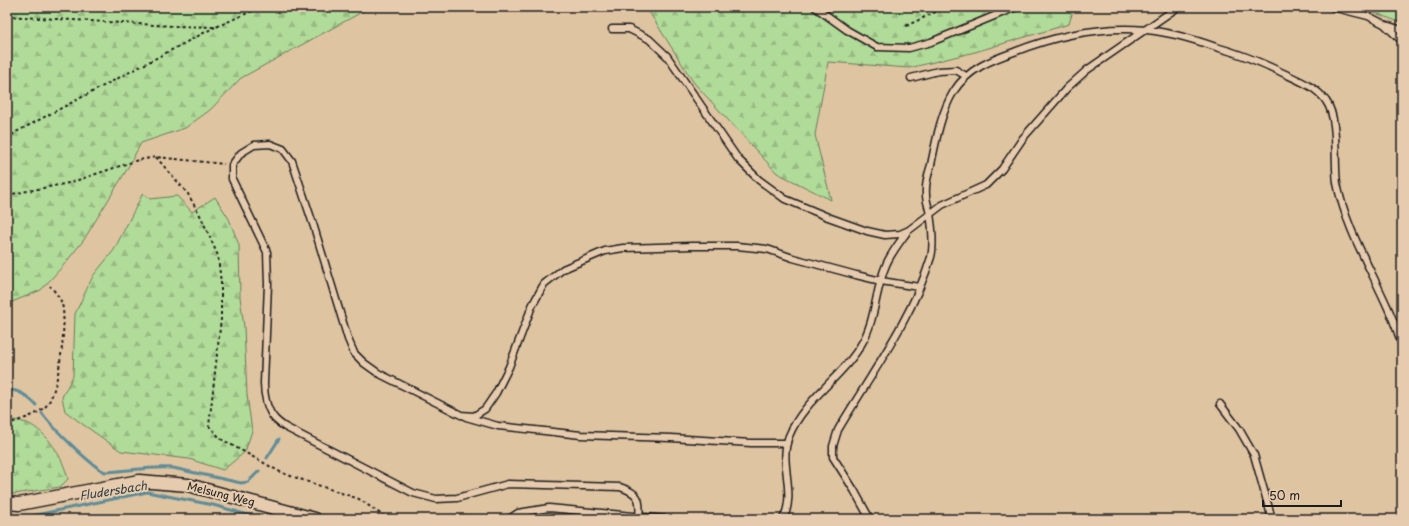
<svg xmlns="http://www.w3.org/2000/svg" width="1409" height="526" viewBox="0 0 1409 526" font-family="'Playpen Sans',sans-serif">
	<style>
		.forest { fill: url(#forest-firs); stroke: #667c5a }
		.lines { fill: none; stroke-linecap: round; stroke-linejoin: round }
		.stream { stroke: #5e8c98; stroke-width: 3 }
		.lane-casing { stroke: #1c1c1c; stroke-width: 9 }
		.street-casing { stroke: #1c1c1c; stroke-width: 15 }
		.path { stroke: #1c1c1c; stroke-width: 2; stroke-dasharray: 3 3; stroke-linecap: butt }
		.lane { stroke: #e7cbae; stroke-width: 6 }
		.street { stroke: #e7cbae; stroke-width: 12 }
		.labels { text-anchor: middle; stroke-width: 4; stroke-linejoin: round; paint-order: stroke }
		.street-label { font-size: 11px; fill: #1c1c1c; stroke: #e7cbae }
		.water-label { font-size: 12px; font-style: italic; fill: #324145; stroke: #e7cbae }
	</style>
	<defs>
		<pattern id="forest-firs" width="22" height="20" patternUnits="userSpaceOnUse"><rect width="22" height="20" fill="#b1db99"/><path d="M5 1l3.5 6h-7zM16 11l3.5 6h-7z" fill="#98bb83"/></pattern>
	</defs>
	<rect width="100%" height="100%" fill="#dfc4a1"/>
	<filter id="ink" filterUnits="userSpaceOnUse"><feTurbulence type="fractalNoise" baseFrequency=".025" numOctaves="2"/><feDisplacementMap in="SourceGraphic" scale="8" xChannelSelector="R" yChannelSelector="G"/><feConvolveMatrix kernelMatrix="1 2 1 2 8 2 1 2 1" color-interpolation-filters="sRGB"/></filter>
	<g filter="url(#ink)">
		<!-- forest -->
		<g class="forest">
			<path d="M7 7H371L241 78 210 110 185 128 141 143 126 171 83 241 62 267 41 290 12 302H7Z"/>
			<path d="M646 7H1074L1069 24 975 52 909 68 828 62 815 135 831 200 777 173 694 83Z"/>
			<path d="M1359 7H1402V23Z"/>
			<path d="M143 193 150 199 177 196 192 212 215 197 229 219 239 245 240 297 244 327 247 395 252 431 245 452 223 470 189 459 121 451 81 423 65 411 62 397 73 376 75 314 93 276 114 250Z"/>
			<path d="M14 420C18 421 23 422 27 423 48 432 63 458 68 479L60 487 14 494 7 493V423Z"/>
		</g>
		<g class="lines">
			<!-- stream -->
			<g class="stream">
				<path d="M7 390C19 389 28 397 36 405"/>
				<path d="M42 413C51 426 91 466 105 472 129 471 150 466 173 468L241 483 248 482 259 471"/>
				<path d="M267 458 279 439"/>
				<path d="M12 519 26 517 147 492 213 505 263 519"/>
			</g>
			<defs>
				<g id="lane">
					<path d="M815 7 847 30 877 47 909 48 931 42 1016 7"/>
					<path d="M1332 7 1368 16 1384 24 1402 41"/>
					<path d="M1386 25 1402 30"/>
					<path d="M612 29H629L649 39 667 56 738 159 759 180 785 199 828 217 867 231 885 235 900 234 909 230 942 205 986 185 1002 169 1023 138 1067 88 1087 70 1178 7"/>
					<path d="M911 78 938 71 956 70 966 76"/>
					<path d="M1220 404 1239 429 1254 455 1272 519"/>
					<path d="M466 417 498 426 581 435 671 438 751 443H787"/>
					<path d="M639 517C641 498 638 493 620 487L508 484 457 498 436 499 413 493 285 427C282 425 278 422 275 419 267 410 264 395 264 383L268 284 267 252 232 179V165L241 153 254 145 270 144 283 149 292 161 314 227 348 339 354 353 364 363 378 373 461 415 474 416 485 409 496 393 509 367 532 306 544 284 563 269 605 251 623 248 692 246H737L767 249 793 258 856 275 881 281 919 287"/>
					<path d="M509 519 518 513 549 508 665 519"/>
					<path d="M783 519C797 493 778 463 789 436 804 399 843 377 862 343 876 319 875 290 886 265 891 253 899 243 907 232"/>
					<path d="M870 519 854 490 833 457V446L838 430C870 376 913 317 931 257 934 245 932 222 929 210 928 205 926 200 926 195 925 185 928 174 931 165 936 140 941 112 954 91 968 69 991 60 1014 52 1055 36 1102 26 1146 30 1170 32 1193 39 1216 47 1238 53 1258 61 1279 71 1295 79 1316 86 1326 101 1339 119 1334 161 1337 183 1348 241 1386 290 1402 346"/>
				</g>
				<path id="street" d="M7 503 19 504 139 481 188 485 315 519"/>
			</defs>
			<!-- lane casing -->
			<use href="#lane" class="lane-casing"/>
			<!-- street casing -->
			<use href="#street" class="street-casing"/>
			<!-- path -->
			<g class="path">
				<path d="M7 16 172 26 216 27 261 7"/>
				<path d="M906 26 946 7"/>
				<path d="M7 139 16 132 215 27"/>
				<path d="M156 157 188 194 201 217 218 256 221 283V319L209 426 221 439 282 473 359 499 388 519"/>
				<path d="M7 195 69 183 138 160 156 157 224 164"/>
				<path d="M7 424C20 420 36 416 46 406 59 393 67 322 62 304 60 297 54 291 50 286"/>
			</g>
			<!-- lane -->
			<use href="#lane" class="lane"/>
			<!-- street -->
			<use href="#street" class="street"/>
		</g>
	</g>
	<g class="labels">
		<!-- street labels -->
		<g class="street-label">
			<text transform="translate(221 494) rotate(14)" y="4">Melsung Weg</text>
		</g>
		<!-- water labels -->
		<g class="water-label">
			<text transform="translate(113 491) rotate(-9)" y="4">Fludersbach</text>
		</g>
	</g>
	<!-- margin -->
	<rect width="1409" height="526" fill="none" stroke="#e7cbae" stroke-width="24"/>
	<rect x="12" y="12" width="1385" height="502" fill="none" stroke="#1c1c1c" stroke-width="1.5" filter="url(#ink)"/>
	<!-- scale -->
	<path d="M1263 500v6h78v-6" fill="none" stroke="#1c1c1c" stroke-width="2"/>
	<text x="1269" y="500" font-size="12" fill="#1c1c1c" stroke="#e7cbae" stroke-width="3" paint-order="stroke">50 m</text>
</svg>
